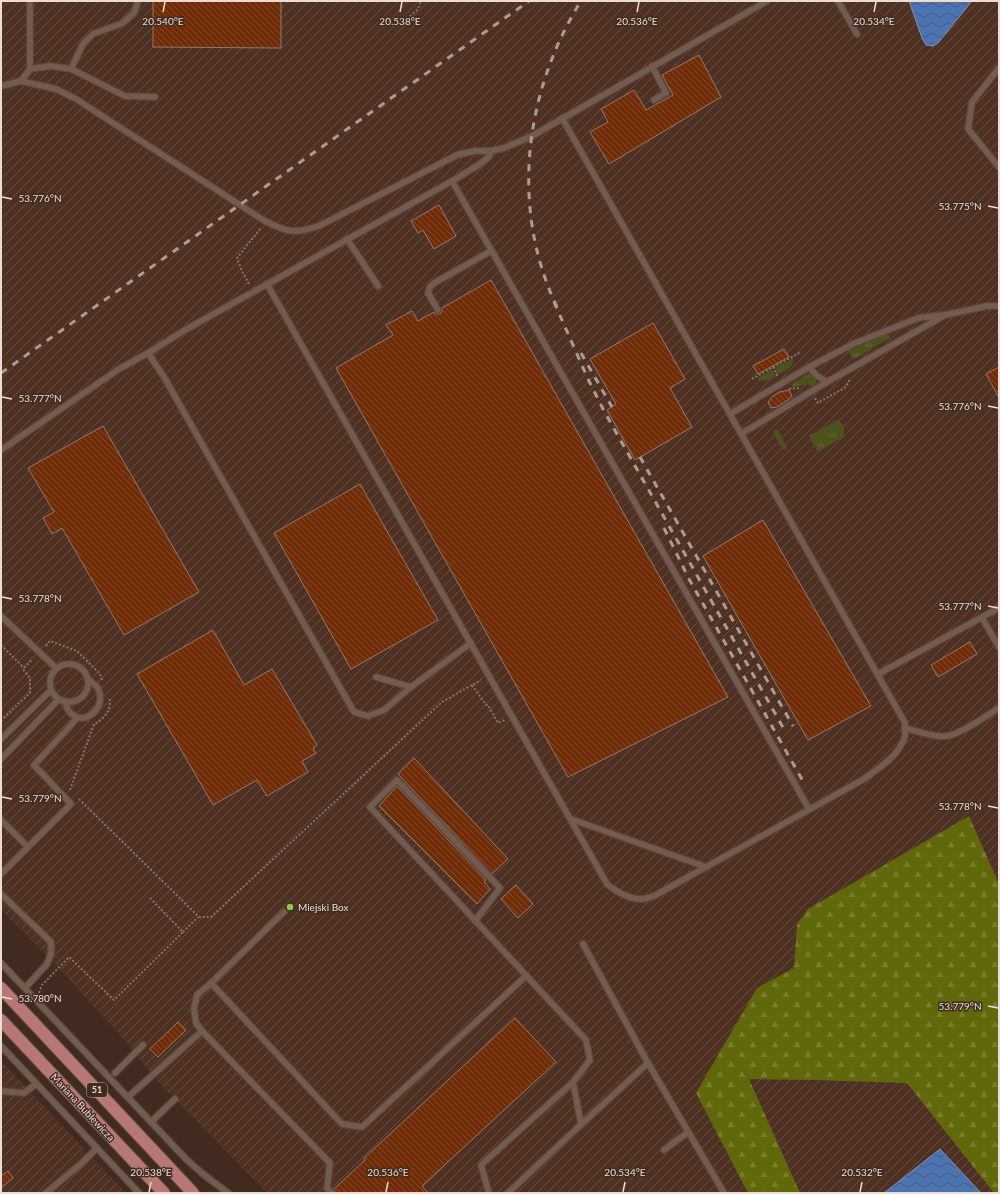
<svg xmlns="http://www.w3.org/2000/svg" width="1000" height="1194" viewBox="0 0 1000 1194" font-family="Lato,sans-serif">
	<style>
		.industrial { fill: url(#industrial-furrows) }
		.grass { fill: url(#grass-tufts) }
		.forest { fill: url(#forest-firs) }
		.water { fill: url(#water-waves); stroke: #7c92bb }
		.building { fill: url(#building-back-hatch); stroke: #94796e }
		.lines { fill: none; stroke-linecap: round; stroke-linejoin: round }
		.lane-casing { stroke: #5a473e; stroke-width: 8 }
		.primary-casing { stroke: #5a473e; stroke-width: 14 }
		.path { stroke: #86736a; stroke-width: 2; stroke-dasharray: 2 2; stroke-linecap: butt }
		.lane { stroke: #745b4f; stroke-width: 5.5 }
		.primary { stroke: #b77875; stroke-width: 12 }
		.rail { stroke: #ae9c94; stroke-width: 3; stroke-dasharray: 7 7; stroke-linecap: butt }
		.ticks { fill: none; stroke: #ebdcd5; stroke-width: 1.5 }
		.poi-dot { fill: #8cce45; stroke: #412b21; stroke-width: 1.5 }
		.labels { text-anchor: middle; stroke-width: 3; stroke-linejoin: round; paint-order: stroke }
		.shield { fill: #412b21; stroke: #b8a79f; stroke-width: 1 }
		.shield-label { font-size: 9px; font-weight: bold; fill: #ebdcd5 }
		.poi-label { font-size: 10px; fill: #ebdcd5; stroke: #412b21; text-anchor: start }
		.street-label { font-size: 10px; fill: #ebdcd5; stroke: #412b21 }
		.ticks-label { font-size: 10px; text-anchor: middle; fill: #ebdcd5; stroke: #412b21; stroke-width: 3; stroke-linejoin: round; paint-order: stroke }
	</style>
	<defs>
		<pattern id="industrial-furrows" width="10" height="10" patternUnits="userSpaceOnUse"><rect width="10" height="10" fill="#4e3123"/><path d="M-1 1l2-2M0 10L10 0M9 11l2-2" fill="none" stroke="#684e42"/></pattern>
		<pattern id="grass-tufts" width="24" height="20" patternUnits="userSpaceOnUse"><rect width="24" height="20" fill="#4d521d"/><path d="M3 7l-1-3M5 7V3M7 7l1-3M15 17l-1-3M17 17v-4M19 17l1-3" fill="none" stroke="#676a3d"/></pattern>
		<pattern id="forest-firs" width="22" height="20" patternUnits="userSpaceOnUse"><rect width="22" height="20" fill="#61680c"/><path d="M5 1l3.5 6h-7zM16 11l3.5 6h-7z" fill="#787d2e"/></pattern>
		<pattern id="water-waves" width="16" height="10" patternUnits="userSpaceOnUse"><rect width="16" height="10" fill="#4c72b0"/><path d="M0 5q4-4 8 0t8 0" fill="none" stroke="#495c7e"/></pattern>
		<pattern id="building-back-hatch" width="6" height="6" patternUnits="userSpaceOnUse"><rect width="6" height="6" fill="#702c06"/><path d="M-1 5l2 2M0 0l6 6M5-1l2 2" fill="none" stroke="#854a29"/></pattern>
	</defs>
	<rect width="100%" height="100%" fill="#412b21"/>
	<!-- industrial -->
	<g class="industrial">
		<path d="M1 1H999V1193H267L160 1084 121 1036 55 964 1 910Z"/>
		<path d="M1 1061 126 1193H1Z"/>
	</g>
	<!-- grass -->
	<g class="grass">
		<path d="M887 334 890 336V338L854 359 852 358 849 353 850 350Z"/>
		<path d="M793 358C794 368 786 370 779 374H778L775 368Z"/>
		<path d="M772 370 775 375V377C769 380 764 382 757 379Z"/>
		<path d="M809 374C816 376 818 381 815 388L808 384 793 387 791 384Z"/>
		<path d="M837 420H839C843 426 846 430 843 437L818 452 809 436Z"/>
		<path d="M777 429 787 448 783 450 773 433 774 431Z"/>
	</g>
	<!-- forest -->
	<path class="forest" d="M969 816 999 884V1193H994L907 1083 815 1080 749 1079 800 1193H748L696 1093 757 988 794 968 797 925 808 909Z"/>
	<!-- water -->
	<g class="water">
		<path d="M909 1H972L938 43 933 46 926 45 922 38Z"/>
		<path d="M940 1149 981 1193H884Z"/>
	</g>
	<!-- building -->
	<g class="building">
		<path d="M153 1H281V48L153 47Z"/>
		<path d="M699 55 721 97 609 164 590 132 608 122 601 109 634 90 646 110 673 95 662 75Z"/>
		<path d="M439 205 456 236 434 249 423 230 418 233 411 221Z"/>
		<path d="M491 280 728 697 568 777 336 368 393 335 386 325 412 311 418 321 434 312 436 314H440L442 312V308Z"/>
		<path d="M653 323 685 379 670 388 692 427 635 460 607 410 616 404 590 359Z"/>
		<path d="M784 349 789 357 758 374 753 366Z"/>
		<path d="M999 367V398L986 374Z"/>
		<path d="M789 390 792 396 788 400 777 407 771 408 768 402 773 396 780 392Z"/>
		<path d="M103 426 199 592 124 635 62 528 52 534 43 518 54 512 28 468Z"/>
		<path d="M360 484 438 620 351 669 274 533Z"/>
		<path d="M763 520 871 706 808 740 703 556Z"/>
		<path d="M213 630 244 685 272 669 317 745 313 748 316 753 302 761 308 772 267 796 257 780 213 805 137 674Z"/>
		<path d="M970 642 977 654 938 677 931 665Z"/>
		<path d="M414 758 508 859 492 874 398 774Z"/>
		<path d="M397 786 486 880 484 882 490 889 477 904 379 806Z"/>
		<path d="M516 885 533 904 518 918 501 899Z"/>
		<path d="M515 1018 556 1062 422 1186 428 1193H336L334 1189 365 1160 364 1158Z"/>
		<path d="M178 1022 186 1030 158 1057 150 1049Z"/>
		<path d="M8 1171 13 1178 1 1188V1176Z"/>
	</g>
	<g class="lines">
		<defs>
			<g id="lane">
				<path d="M838 1 857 34"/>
				<path d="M652 66 666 93 654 100"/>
				<path d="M999 68 972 102 968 129 999 167"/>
				<path d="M30 69 50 66 71 69 125 96 155 97"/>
				<path d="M71 69 83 44 93 34 123 23 134 13 138 1"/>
				<path d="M21 81 30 69V1"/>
				<path d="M1 86 21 81 56 89 76 99 265 221C288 233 297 234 321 225L457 155 474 151H490L504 148 532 136 767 1"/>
				<path d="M452 181 809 809"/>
				<path d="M347 239 378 286"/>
				<path d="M267 284 607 884C617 892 628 899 641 899 645 899 650 897 654 896L864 779C879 768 900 755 905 736 905 732 905 727 905 723L562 118"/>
				<path d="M438 310 428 293 430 287 434 283 491 251"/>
				<path d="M809 367 816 375 827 382"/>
				<path d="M730 414 809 367 853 344 918 318 943 315"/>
				<path d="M741 434 827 382 945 315 987 306H999"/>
				<path d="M1 450 119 369 148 353"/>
				<path d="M1 616 56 668"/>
				<path d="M982 618 999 647"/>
				<path d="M471 643 411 687 384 710 368 716 354 712 164 377 148 353 185 330 452 181 477 166 489 157 490 151"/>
				<circle cx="69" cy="683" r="19"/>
				<path d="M878 674 999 608"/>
				<path d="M376 677 411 687"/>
				<path d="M65 701C66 706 68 712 73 715 89 726 108 703 97 687 95 684 91 682 88 679"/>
				<path d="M905 728C917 731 935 738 947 736 961 734 986 716 999 708"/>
				<path d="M1 739 51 690"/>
				<path d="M1 759 59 699"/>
				<path d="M571 819 706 867"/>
				<path d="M1 820 28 847"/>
				<path d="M1 874 71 804 34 765 72 724 77 717"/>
				<path d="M1 894 51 942V954L47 964 25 988"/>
				<path d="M475 921 500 888 397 780 370 807 586 1040 590 1060 573 1082 481 1165 489 1193"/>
				<path d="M583 944 648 1063 724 1193"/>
				<path d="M1 963 186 1159 203 1174 228 1193"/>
				<path d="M211 983 284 912"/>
				<path d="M1 1046 139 1193"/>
				<path d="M115 1073 143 1045"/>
				<path d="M573 1082 581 1124"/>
				<path d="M1 1091 24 1093 36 1084"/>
				<path d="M128 1097 202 1031"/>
				<path d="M151 1122 175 1099"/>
				<path d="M664 1150 688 1132"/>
				<path d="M46 1193 83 1162 97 1148"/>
				<path d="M332 1193 327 1188 330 1163 202 1031 196 1023 194 1009 197 995 211 983 342 1124 362 1127 526 976"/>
				<path d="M508 1193 560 1144 648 1063"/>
			</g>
			<g id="primary">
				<path d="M1 988 193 1193"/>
				<path d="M1 1020 164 1193"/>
			</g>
		</defs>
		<!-- lane casing -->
		<use href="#lane" class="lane-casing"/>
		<!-- primary casing -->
		<use href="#primary" class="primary-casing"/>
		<!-- path -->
		<g class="path">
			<path d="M407 19 418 9 421 1"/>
			<path d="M249 284 242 271 237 258 261 228"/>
			<path d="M773 367 801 352"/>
			<path d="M752 379 773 367 778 377"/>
			<path d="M789 389 799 388"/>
			<path d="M815 398 818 403 846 387 850 379"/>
			<path d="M1 645 24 668"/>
			<path d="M46 646 50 641 77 651 100 674 102 680"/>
			<path d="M472 685 486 705H488L498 723 505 720"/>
			<path d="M1 721 30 693V678L24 671V668L32 660"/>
			<path d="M70 790 94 724C104 720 113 708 109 697"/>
			<path d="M79 799 199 917H211L442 702 481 680"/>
			<path d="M183 932 198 917"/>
			<path d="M39 993 42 985 69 957 114 1000 183 932 150 898"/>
		</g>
		<!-- lane -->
		<use href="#lane" class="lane"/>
		<!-- primary -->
		<use href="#primary" class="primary"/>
		<!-- rail -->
		<g class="rail">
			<path d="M554 302 588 379 604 411 785 731"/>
			<path d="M557 307C510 209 524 92 581 1"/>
			<path d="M581 353 612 407"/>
			<path d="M1 373 529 1"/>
			<path d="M640 457 793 726"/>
			<path d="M664 528 689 579 804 783"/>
		</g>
	</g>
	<!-- ticks -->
	<path class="ticks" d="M163 12 165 2M400 12 402 2M637 12 639 2M874 12 876 2M2 197 12 199M988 206 998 208M2 397 12 399M988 406 998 408M2 597 12 599M988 606 998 608M2 797 12 799M988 806 998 808M2 997 12 999M988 1006 998 1008M149 1192 151 1182M386 1192 388 1182M623 1192 625 1182M860 1192 862 1182"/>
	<!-- markers -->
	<circle class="poi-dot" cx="290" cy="907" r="4"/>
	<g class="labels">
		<!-- shield labels -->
		<rect class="shield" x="87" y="1083" width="20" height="14" rx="3"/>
		<g class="shield-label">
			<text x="97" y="1093">51</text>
		</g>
		<!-- poi labels -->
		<g class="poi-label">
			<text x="298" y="911">Miejski Box</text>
		</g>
		<!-- street labels -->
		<g class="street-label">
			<text transform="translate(83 1107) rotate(47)" y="4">Mariana Bublewicza</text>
		</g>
	</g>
	<g class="ticks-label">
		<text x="163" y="25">20.540°E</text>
		<text x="400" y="25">20.538°E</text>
		<text x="637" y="25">20.536°E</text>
		<text x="874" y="25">20.534°E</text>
		<text x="40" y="202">53.776°N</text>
		<text x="960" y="210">53.775°N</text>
		<text x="40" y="402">53.777°N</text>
		<text x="960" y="410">53.776°N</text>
		<text x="40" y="602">53.778°N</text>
		<text x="960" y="610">53.777°N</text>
		<text x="40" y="802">53.779°N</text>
		<text x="960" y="810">53.778°N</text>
		<text x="40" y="1002">53.780°N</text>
		<text x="960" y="1010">53.779°N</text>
		<text x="151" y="1176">20.538°E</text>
		<text x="388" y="1176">20.536°E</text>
		<text x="625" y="1176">20.534°E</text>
		<text x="862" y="1176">20.532°E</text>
	</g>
	<!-- border -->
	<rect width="1000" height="1194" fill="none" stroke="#ebdcd5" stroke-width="4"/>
</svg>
